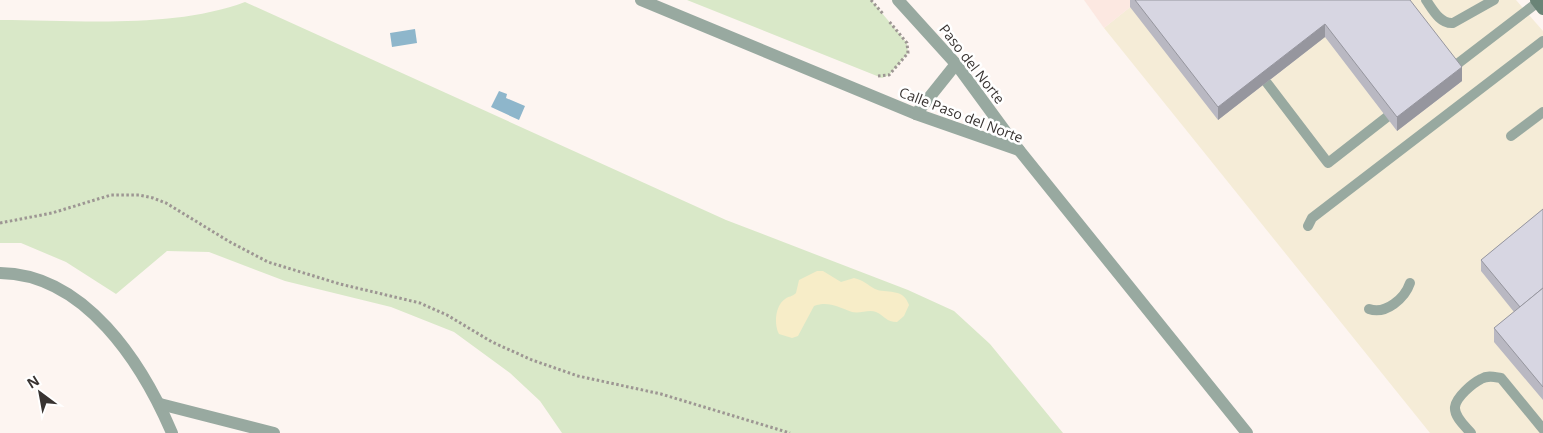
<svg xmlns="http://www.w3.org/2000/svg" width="1543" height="433" viewBox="0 0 1543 433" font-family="'Open Sans',sans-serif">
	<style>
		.commercial { fill: #f5ecd7 }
		.medical { fill: #fce8e1 }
		.green { fill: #d9e8c8 }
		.sand { fill: #f7edc8 }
		.water { fill: #8eb6cb }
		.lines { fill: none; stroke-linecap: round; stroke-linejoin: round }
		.path { stroke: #9d9693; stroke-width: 3; stroke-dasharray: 2.5 2.5; stroke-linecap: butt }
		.service { stroke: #98a9a0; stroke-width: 10 }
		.minor { stroke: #98a9a0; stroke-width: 12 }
		.secondary { stroke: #6a8477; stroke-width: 12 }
		.wall { fill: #b9b8c2 }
		.shaded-wall { fill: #96969e }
		.building { fill: #d7d6e2; stroke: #96969e }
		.labels { text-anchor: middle; stroke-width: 5; stroke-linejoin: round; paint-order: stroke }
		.street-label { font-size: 14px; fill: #383331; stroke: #fff }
	</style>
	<rect width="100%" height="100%" fill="#fdf5f1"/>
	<!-- commercial -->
	<path class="commercial" d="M1139 0H1516L1543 31V433H1430L1104 28Z"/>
	<!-- medical -->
	<path class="medical" d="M1084 0H1139L1104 28Z"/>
	<!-- green -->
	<g class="green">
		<path d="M687 0H871L907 43 908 53 889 75 882 78Z"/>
		<path d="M245 2 726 220 908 290 954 311 990 344 1063 433H562L540 401 510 373 454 332 391 307 285 281 209 252 167 251 116 294 66 262 21 243H0V20C77 20 173 29 245 2Z"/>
	</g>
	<!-- sand -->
	<path class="sand" d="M817 271H823L841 282 854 278C863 280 868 285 875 289 886 294 903 287 909 305L904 316 897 322C886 322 885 316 876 312 869 309 860 314 852 312 837 307 829 301 814 306L798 336 792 338 779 334C774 324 775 306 785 299 789 296 792 297 796 293L799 280Z"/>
	<!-- water -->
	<g class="water">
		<path d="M415 29 417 43 392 47 390 33Z"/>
		<path d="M499 91 507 94 506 98 525 106 519 120 491 107Z"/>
	</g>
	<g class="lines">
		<!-- path -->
		<g class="path">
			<path d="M871 0 884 15"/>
			<path d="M878 76 889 75 908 53 907 43 888 20"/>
			<path d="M0 223 52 213 111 195H139L153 198 166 203 230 242 268 262 340 284 420 303 447 315 492 342 532 360 578 376 661 394 790 433"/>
		</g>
		<!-- service -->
		<g class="service">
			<path d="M1426 0C1433 10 1440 24 1453 23L1494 0"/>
			<path d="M1452 68 1538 2"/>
			<path d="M1267 83 1328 163 1387 117"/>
			<path d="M1511 136 1543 112"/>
			<path d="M1308 226 1312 218 1543 41"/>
			<path d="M1369 309C1386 315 1405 298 1410 283"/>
			<path d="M1471 433C1465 426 1454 417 1455 407 1456 397 1473 383 1481 379 1488 375 1494 377 1501 378L1543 429"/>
		</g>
		<!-- minor -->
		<g class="minor">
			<path d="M641 0 916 114 1019 150"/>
			<path d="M898 0 956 64 1019 150 1247 433"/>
			<path d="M916 114 956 64"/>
			<path d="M0 273C85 274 142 363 172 433"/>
			<path d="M160 404 274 433"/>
		</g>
		<!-- secondary -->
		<path class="secondary" d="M1536 0 1543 9"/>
	</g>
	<!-- wall -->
	<g class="wall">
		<path d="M1130 0H1410L1462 81 1397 131 1325 37 1218 120 1130 7Z"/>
		<path d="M1543 209V400L1494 342V328L1514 312 1481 271V260Z"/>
	</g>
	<!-- shaded-wall -->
	<g class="shaded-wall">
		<path d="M1325 24V37L1218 120V107Z"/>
		<path d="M1462 67V81L1397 131V117Z"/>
	</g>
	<!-- building -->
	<g class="building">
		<path d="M1135 0H1410L1462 67 1397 117 1325 24 1218 107Z"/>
		<path d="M1543 209V288L1520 307 1481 260Z"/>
		<path d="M1543 288V387L1494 328Z"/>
	</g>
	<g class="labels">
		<!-- street labels -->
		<g class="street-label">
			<text transform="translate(972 64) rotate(52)" y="5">Paso del Norte</text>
			<text transform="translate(961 115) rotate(21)" y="5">Calle Paso del Norte</text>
		</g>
	</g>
	<!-- north arrow -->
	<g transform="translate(40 393) rotate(328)" stroke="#ffffff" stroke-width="4" paint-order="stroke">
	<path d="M0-4L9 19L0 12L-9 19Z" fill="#383331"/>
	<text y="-8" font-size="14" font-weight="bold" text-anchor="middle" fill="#383331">N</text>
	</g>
</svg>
